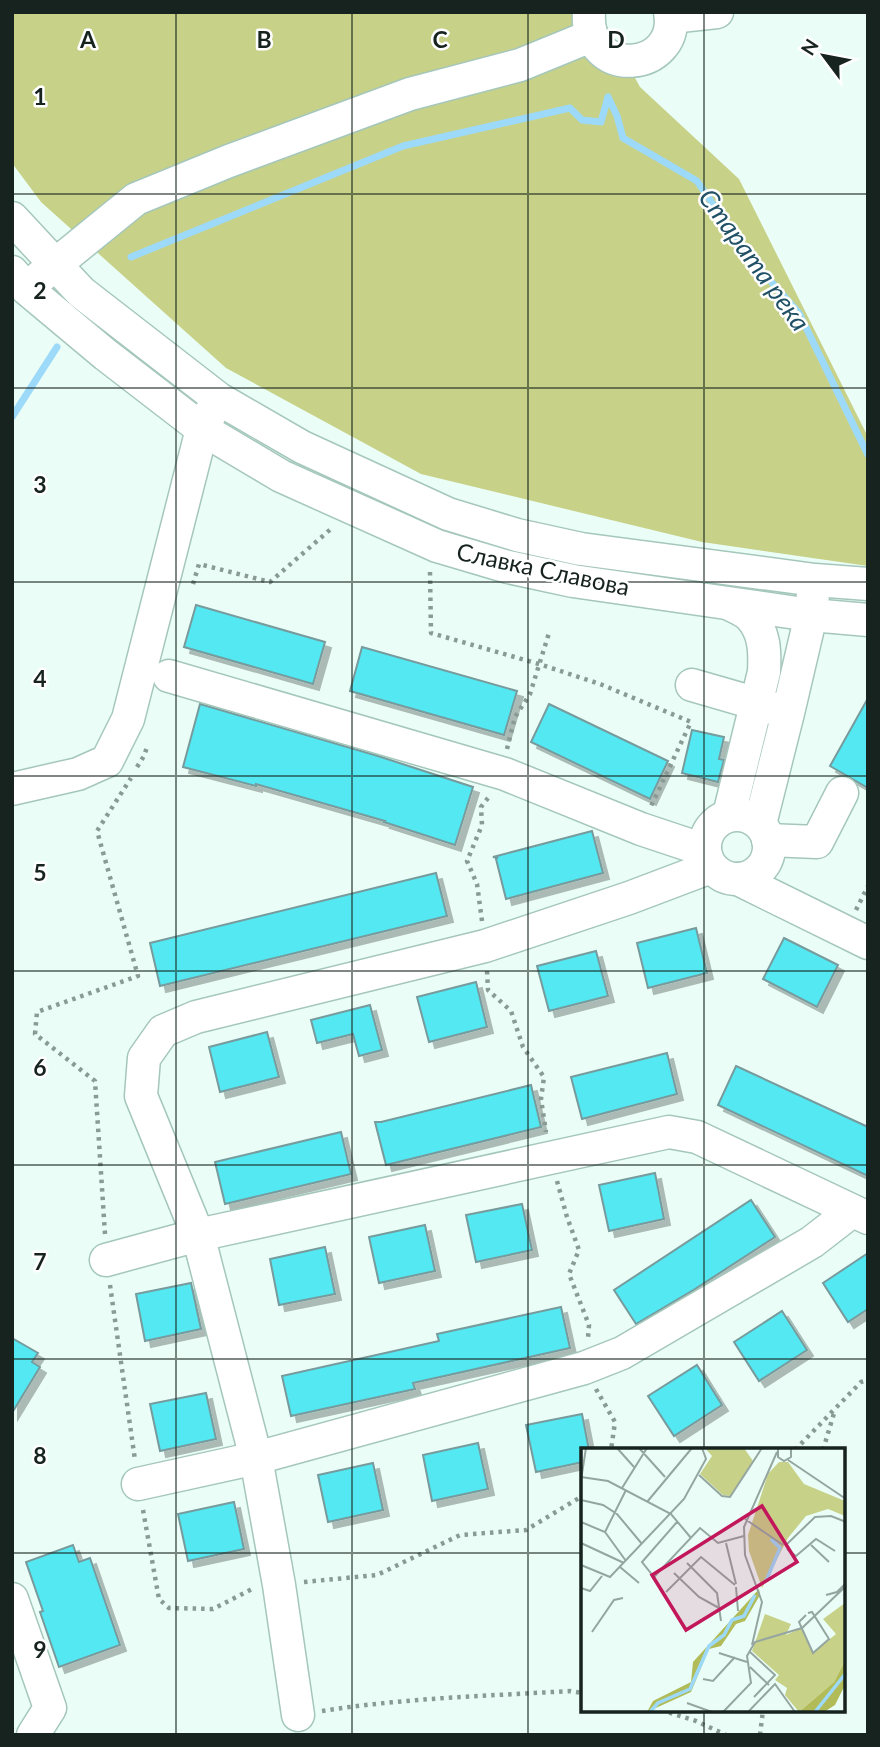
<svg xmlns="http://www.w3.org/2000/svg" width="880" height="1747" viewBox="0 0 880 1747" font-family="Lato,sans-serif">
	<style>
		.green { fill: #c8d188 }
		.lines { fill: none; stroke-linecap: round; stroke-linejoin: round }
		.stream { stroke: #9ddaf9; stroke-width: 7 }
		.building { fill: #52e8f2; stroke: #779b9d; stroke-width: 2; filter: url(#shadow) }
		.minor-casing { stroke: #a5c7bb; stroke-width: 35 }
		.path { stroke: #8a9b95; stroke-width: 4.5; stroke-dasharray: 3.5 5; stroke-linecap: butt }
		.minor { stroke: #fff; stroke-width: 32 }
		.grid { fill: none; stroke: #16231e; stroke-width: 2; stroke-opacity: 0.55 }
		.labels { text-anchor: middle; stroke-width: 5; stroke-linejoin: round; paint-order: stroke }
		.street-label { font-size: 24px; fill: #16231e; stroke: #fff }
		.water-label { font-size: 26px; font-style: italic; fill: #215166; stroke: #fff }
		.inset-river { fill: none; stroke: #9ddaf9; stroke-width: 3.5 }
		.inset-road { fill: none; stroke: #95a6a0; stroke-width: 2 }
		.view { fill: #c2185b; fill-opacity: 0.15; stroke: #c2185b; stroke-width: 3.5 }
		.inset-edge { fill: none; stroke: #16231e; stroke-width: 3.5 }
		.grid-label { font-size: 23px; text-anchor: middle; font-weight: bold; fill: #16231e; stroke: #fff; stroke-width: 5; stroke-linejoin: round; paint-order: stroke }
	</style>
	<defs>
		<filter id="shadow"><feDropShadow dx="6" dy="6" stdDeviation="0" flood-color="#0004"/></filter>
	</defs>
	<rect width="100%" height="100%" fill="#eafef7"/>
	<!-- green -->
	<path class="green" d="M12 12H599L640 87 739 179 868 437V566L702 542 421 474 226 368 41 202 12 163Z"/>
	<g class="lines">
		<!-- stream -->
		<g class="stream">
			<path d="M608 97 617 116 623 138 697 181 750 258 799 313 868 455"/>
			<path d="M131 257 403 146 570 108 582 120 601 122 608 97"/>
			<path d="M12 417 57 347"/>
		</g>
	</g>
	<!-- building -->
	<g class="building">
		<path d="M196 605 325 642 313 684 184 647Z"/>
		<path d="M362 647 517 691 504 735 350 691Z"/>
		<path d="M868 698V788L830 766Z"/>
		<path d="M200 704 378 756 473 787 455 845 384 822 385 821 256 784V786L183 767Z"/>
		<path d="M549 704 668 761 650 799 531 742Z"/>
		<path d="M692 730 724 737 719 759 724 760 718 782 682 773Z"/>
		<path d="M592 831 603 873 506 899 496 859 497 858 493 857Z"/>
		<path d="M436 873 447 916 160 986 150 943Z"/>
		<path d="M696 928 707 973 648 988 637 943Z"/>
		<path d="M784 938 838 965 817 1007 763 979Z"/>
		<path d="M596 951 608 996 549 1011 537 966Z"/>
		<path d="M476 982 487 1027 429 1042 417 997Z"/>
		<path d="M370 1005 382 1050 359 1056 353 1034 317 1043 311 1020Z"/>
		<path d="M267 1032 279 1077 220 1092 209 1047Z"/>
		<path d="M667 1053 677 1094 582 1119 571 1077Z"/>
		<path d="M736 1066 868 1127V1176L718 1105Z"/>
		<path d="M531 1085 541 1127 386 1165 375 1122H381Z"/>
		<path d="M341 1132 351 1174 225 1204 215 1162Z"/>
		<path d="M655 1173 664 1219 609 1231 599 1185Z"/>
		<path d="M751 1200 775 1237 695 1289 636 1324 614 1290Z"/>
		<path d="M522 1204 532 1250 476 1262 466 1215Z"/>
		<path d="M425 1225 435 1271 379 1283 369 1237Z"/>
		<path d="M325 1247 335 1294 279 1305 270 1259Z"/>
		<path d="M868 1253V1309L848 1322 823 1283Z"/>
		<path d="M191 1283 201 1329 145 1341 136 1294Z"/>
		<path d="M561 1307 570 1348 413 1383 415 1389 291 1416 282 1376 439 1341 437 1334Z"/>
		<path d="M782 1311 807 1350 759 1381 734 1342Z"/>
		<path d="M12 1338 38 1353 32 1362 40 1367 12 1413Z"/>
		<path d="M697 1365 722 1405 674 1436 648 1396Z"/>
		<path d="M206 1393 216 1439 160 1451 150 1404Z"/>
		<path d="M582 1414 589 1450H583V1462L536 1472 526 1425Z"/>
		<path d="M478 1443 488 1489 432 1501 423 1455Z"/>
		<path d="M373 1463 383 1510 328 1522 318 1475Z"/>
		<path d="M234 1502 244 1549 188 1561 178 1514Z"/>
		<path d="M73 1545 79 1562 90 1558 120 1645 59 1667 40 1612 43 1611 26 1562Z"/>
	</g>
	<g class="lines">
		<defs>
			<g id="minor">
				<path d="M589 12C584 82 681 72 670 12"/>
				<path d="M671 17 717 12"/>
				<path d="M12 218 81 292 219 399 302 447 448 514 517 535 581 549 815 580 868 584"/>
				<path d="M12 272 27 289 106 355 202 429 281 476 437 546 508 567 573 581 811 615 868 620"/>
				<path d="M40 277 136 199 229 161 410 94 520 65 591 36"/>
				<path d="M169 676 505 774 641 829 704 850"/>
				<path d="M692 685 775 709"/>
				<path d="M12 789 78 774 107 761 128 719 202 429 211 412"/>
				<circle cx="737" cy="847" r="32"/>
				<path d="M729 815 764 672C765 652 765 632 750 616 745 611 737 608 730 604"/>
				<path d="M760 824 788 713 811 615 813 594"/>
				<path d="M768 840 817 842 842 793"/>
				<path d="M738 879 868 943"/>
				<path d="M106 1260 198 1235 669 1132 697 1137 868 1218"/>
				<path d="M138 1484 256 1458 584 1368 622 1353 812 1242 852 1211"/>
				<path d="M12 1599 50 1708 33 1735"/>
				<path d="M298 1715 279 1585 256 1458 198 1235 141 1096 144 1058 163 1031 196 1017 485 946 629 898 711 867"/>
			</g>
		</defs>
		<!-- minor casing -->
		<use href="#minor" class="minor-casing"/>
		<!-- path -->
		<g class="path">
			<path d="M430 572 431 633 539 664 600 684 691 722 651 806"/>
			<path d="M193 584 199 564 270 582 332 528 333 529"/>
			<path d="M507 749 515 717 530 694 549 633"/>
			<path d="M137 767 144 756 147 747"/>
			<path d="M856 910 868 886"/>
			<path d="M482 921 477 884 467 861 482 825 481 807 488 798"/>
			<path d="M487 971 488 990 511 1011 523 1047 544 1077 541 1099 546 1132"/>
			<path d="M557 1181 567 1217 579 1250 569 1274 589 1325 588 1338"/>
			<path d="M105 1234 95 1081 35 1034 37 1012 138 976 97 831 131 778"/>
			<path d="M110 1285 135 1460"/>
			<path d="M596 1389 615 1422 611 1450"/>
			<path d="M795 1450 861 1382 868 1380"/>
			<path d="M823 1450 835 1410"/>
			<path d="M143 1510 159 1599 169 1608 213 1609 254 1588"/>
			<path d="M304 1582 377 1575 460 1535 526 1530 579 1498 582 1499"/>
			<path d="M661 1710 696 1721 726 1735"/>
			<path d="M322 1711C404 1698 487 1696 570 1691L582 1693"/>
			<path d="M760 1735 763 1710"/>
		</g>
		<!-- minor -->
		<use href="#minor" class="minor"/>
	</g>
	<!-- grid -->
	<path class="grid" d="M176 12V1735M352 12V1735M528 12V1735M704 12V1450M12 194H868M12 388H868M12 582H868M12 776H868M12 971H868M12 1165H868M12 1359H868M12 1553H582M843 1553H868M704 1710V1735"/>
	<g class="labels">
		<!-- street labels -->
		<g class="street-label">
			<text transform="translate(543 570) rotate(12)" y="8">Славка Славова</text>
		</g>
		<!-- water labels -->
		<g class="water-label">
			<text transform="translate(754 260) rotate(54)" y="9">Старата река</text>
		</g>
	</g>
	<!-- overview -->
	<g transform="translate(581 1448)">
		<rect width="264" height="264" fill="#eafef7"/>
		<path d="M124 0H163L172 13 150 48 142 47 119 26 131 8ZM198 14H207L223 36 264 53V68L247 61 225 68 207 90 181 140 168 103 167 87 187 26ZM264 155V213L253 234 218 264 204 247 206 240 194 232 198 227 171 203 184 166 210 176 205 187 221 180 232 205 255 186 242 171Z" fill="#c8d188"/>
		<path d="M178 141 179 147 164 173 155 176 140 198 128 201 110 244 66 264 72 253 110 234 112 214ZM264 213V237L254 257 243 264H218L253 234Z" fill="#b1bb57"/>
		<path class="inset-river" d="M185 133 199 100 190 91M69 264 77 255 109 241 128 198 143 187 151 172 163 168 174 147M234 264 265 225"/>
		<path class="inset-road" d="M36 0 53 19M58 0 84 29M197 0V9L203 13 210 9V0M207 12 265 51M118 27 141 48 149 49 181 0M0 29 27 33 90 66 110 90M0 32 5 0M41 40 66 0M0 52 22 57 36 66 61 96M66 54 111 0M164 71 202 97M0 74 24 84 45 113M96 74 61 114 73 129 119 80 137 95 163 88M24 84 45 42M0 95 43 115M145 95 155 136M206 96 234 69 250 68 265 74M230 97 248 114M206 101 215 108 235 91 254 103M106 115 136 145 140 173M0 117 29 129 103 51 125 11 121 0M39 119 58 135M93 125 118 149 138 160M155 139 157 163M0 140 9 143 21 128M85 144 120 109 154 137M245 147 256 144 265 135M225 167 218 174 232 205 248 191 231 164 227 165M11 184 33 152 42 150M171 197 181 154 164 107 163 79 196 4M169 204 194 227 173 249M138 205 166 214M169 219 188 237M122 231 132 233 154 209M106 255 131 264M142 264 170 235 166 208 174 194 221 180 265 138M167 264 194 236 214 264"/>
		<path class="view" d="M181 58 216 114 105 182 71 127Z"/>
		<rect width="264" height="264" class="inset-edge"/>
	</g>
	<g class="grid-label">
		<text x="88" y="48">A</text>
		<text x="264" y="48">B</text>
		<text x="440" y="48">C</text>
		<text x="616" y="48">D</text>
		<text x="40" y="105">1</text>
		<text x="40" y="299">2</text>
		<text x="40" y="493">3</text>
		<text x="40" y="687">4</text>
		<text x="40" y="881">5</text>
		<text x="40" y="1076">6</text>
		<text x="40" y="1270">7</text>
		<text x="40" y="1464">8</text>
		<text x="40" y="1658">9</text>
	</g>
	<!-- border -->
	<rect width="880" height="1747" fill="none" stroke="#16231e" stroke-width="28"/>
	<!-- north arrow -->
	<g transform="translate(824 56) rotate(302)" stroke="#ffffff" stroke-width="5" paint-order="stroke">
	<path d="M0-5L12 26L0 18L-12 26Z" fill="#16231e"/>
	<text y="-10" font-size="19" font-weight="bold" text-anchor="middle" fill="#16231e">N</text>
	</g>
</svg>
